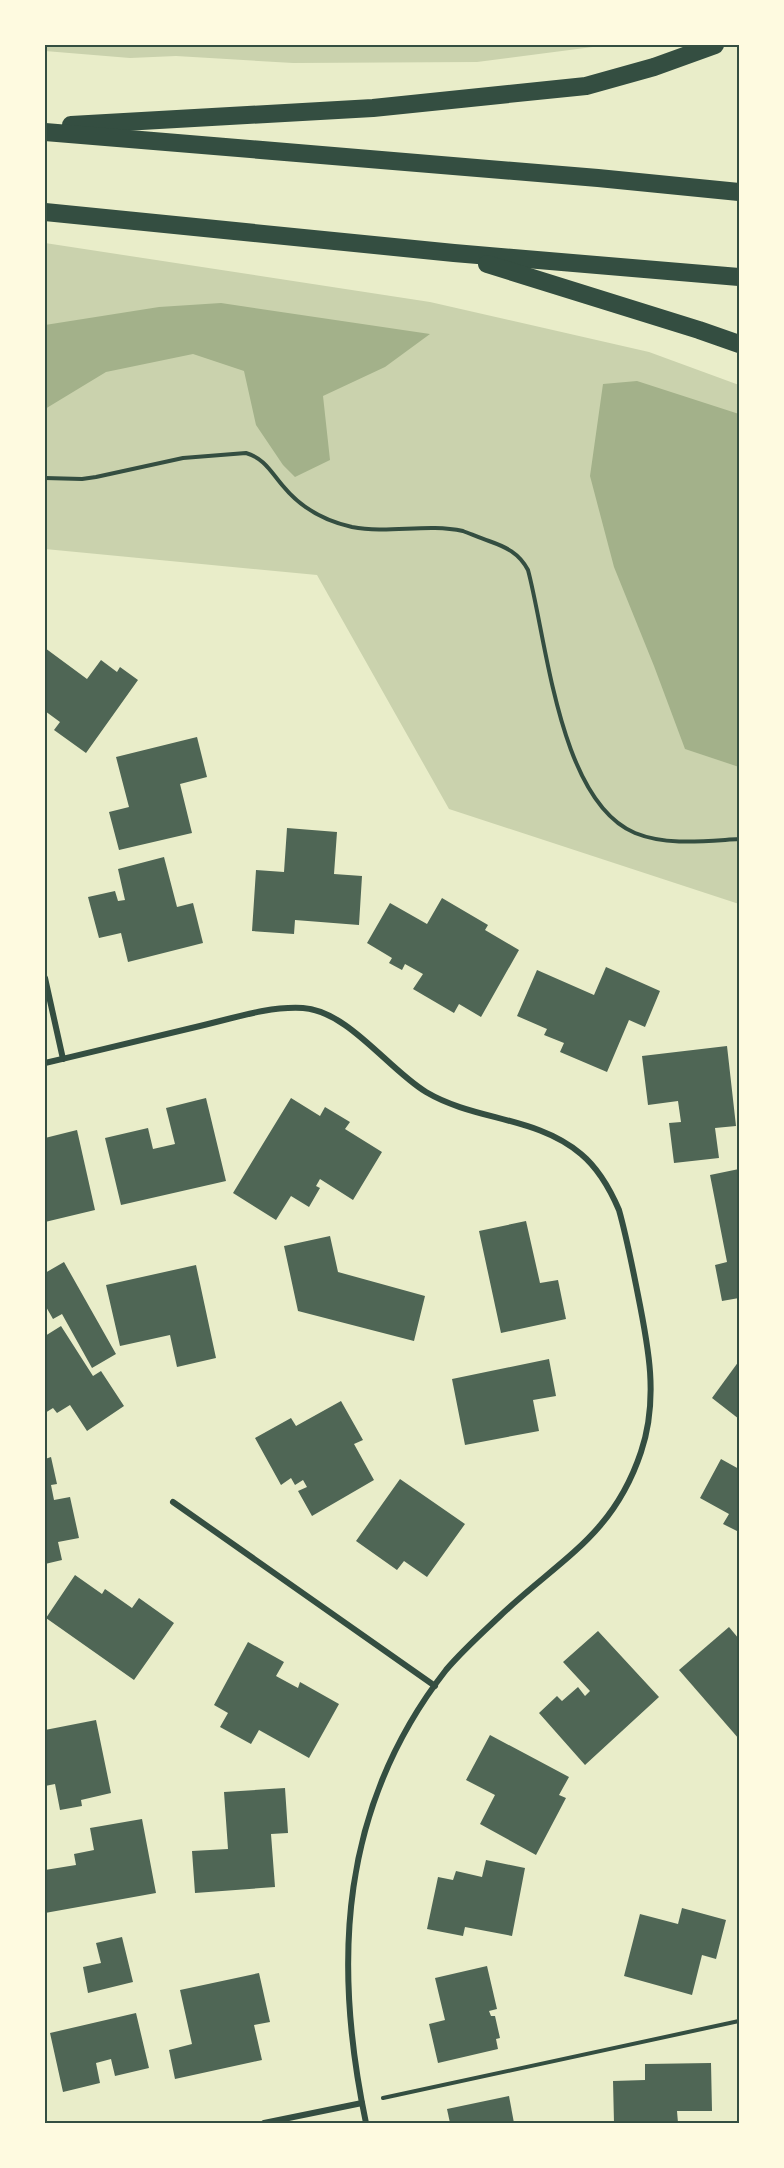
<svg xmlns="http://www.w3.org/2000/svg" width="784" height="2168" viewBox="0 0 784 2168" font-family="Helvetica,sans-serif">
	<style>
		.green { fill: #cad2ad }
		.water { fill: #a3b18a }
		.building { fill: #4f6655 }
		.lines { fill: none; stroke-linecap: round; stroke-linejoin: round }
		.path { stroke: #344e41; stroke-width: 4 }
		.minor { stroke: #344e41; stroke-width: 6 }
		.motorway { stroke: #344e41; stroke-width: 18 }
		.neatline { fill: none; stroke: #344e41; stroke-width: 2 }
	</style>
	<rect width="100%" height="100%" fill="#e9edc9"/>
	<!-- green -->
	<g class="green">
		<path d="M45 45H608L477 62 293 63 176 56 130 58 45 51Z"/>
		<path d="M45 243 430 302 649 352 739 385V904L449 809 317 575 45 549Z"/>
	</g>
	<!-- water -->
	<g class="water">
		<path d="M221 303 430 334 385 367 323 396 330 460 295 477 283 465 256 425 244 371 193 354 106 372 45 409V325L159 307Z"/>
		<path d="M637 381 739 414V767L685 749 654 666 614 567 590 476 603 384Z"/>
	</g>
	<!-- building -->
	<g class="building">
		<path d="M45 648 87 679 101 660 117 672 120 667 138 680 86 753 54 730 60 722 45 711Z"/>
		<path d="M197 737 207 777 180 784 192 833 119 850 109 812 129 807 116 757Z"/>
		<path d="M287 828 337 832 334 874 362 876 359 925 295 920 294 934 252 931 256 870 284 872Z"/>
		<path d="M164 857 177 907 193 903 203 943 128 962 121 933 99 938 88 897 115 891 118 901 125 900 118 869Z"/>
		<path d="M442 898 488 925 485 930 519 950 481 1017 459 1004 454 1013 413 989 423 974 405 964 402 970 389 963 392 958 367 943 390 903 427 924Z"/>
		<path d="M606 967 660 991 645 1027 629 1020 607 1072 560 1052 564 1043 544 1035 547 1029 517 1016 537 970 594 995Z"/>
		<path d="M727 1046 736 1126 715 1128 719 1158 674 1163 669 1123 681 1122 678 1101 648 1105 642 1056Z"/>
		<path d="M206 1098 226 1181 121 1205 105 1138 148 1128 153 1149 175 1144 166 1108Z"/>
		<path d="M291 1098 320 1116 325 1107 350 1122 345 1129 382 1152 353 1200 320 1179 316 1186 320 1188 309 1207 291 1196 276 1220 233 1193Z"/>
		<path d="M77 1130 95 1210 45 1222V1138Z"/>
		<path d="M739 1169V1298L722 1301 715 1265 727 1262 710 1175Z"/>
		<path d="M526 1221 540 1283 558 1280 566 1319 501 1333 479 1231Z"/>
		<path d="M330 1236 338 1272 425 1296 414 1341 298 1311 284 1246Z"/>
		<path d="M64 1262 116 1354 92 1368 62 1314 53 1319 45 1305V1273Z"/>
		<path d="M196 1265 216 1358 177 1367 170 1335 120 1346 106 1285Z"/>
		<path d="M61 1326 93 1376 101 1371 124 1406 87 1431 70 1405 57 1413 53 1408 45 1413V1336Z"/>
		<path d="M549 1359 556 1396 533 1400 539 1431 465 1445 452 1379Z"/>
		<path d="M739 1361V1419L712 1398Z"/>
		<path d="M341 1401 363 1440 354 1444 374 1480 312 1516 298 1491 307 1487 303 1480 295 1485 291 1478 281 1485 255 1438 291 1418 296 1426Z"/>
		<path d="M51 1457 57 1484 51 1485 54 1500 70 1497 79 1538 58 1542 62 1560 45 1564V1459Z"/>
		<path d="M721 1459 739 1469V1532L723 1524 729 1514 700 1498Z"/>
		<path d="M400 1479 465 1524 427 1577 404 1561 397 1570 356 1541Z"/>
		<path d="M75 1575 102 1594 105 1589 132 1608 139 1598 174 1623 134 1680 46 1618Z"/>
		<path d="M729 1627 739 1639V1739L679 1670Z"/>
		<path d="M598 1631 659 1697 585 1765 539 1713 557 1696 562 1701 578 1687 585 1696 590 1691 563 1662Z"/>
		<path d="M248 1642 284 1662 276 1676 298 1688 300 1682 339 1704 309 1758 259 1730 251 1744 220 1727 228 1713 214 1705Z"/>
		<path d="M96 1720 111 1793 81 1800 82 1806 60 1810 55 1784 45 1786V1730Z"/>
		<path d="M490 1735 569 1777 559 1795 566 1798 536 1855 480 1824 495 1795 466 1780Z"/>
		<path d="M285 1788 288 1833 271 1834 275 1887 195 1893 192 1851 228 1849 224 1792Z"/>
		<path d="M142 1819 156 1893 45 1913V1870L76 1865 74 1854 94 1850 90 1828Z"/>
		<path d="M486 1860 525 1868 512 1936 465 1927 463 1936 427 1929 438 1877 453 1880 456 1871 482 1877Z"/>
		<path d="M682 1908 726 1920 716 1959 702 1955 692 1995 624 1976 640 1914 678 1924Z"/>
		<path d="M122 1937 133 1982 88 1993 83 1967 101 1963 96 1943Z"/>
		<path d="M487 1966 497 2009 489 2011 491 2016H495L500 2038 496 2039 498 2049 438 2063 429 2024 445 2020 435 1978Z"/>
		<path d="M259 1973 270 2022 254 2025 262 2060 175 2079 169 2050 192 2044 180 1990Z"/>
		<path d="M136 2013 149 2068 115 2076 111 2059 96 2063 100 2083 63 2092 50 2033Z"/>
		<path d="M711 2063 712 2111H677L678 2123H614L613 2081 645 2080V2064Z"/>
		<path d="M509 2096 514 2123H450L447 2109Z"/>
	</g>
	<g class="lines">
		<!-- path -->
		<g class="path">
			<path d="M45 478 82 479 96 477 183 458 246 453C264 458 271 472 283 486 301 508 325 521 352 527 389 534 427 523 463 531 471 534 480 538 489 541 506 547 519 553 528 570 547 641 559 801 635 833 667 846 705 841 739 839"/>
			<path d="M383 2098 739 2021"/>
		</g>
		<!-- minor -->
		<g class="minor">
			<path d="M45 978 63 1059"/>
			<path d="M45 1063C97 1051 149 1038 200 1026 234 1018 269 1006 303 1008 348 1011 388 1069 426 1092 475 1121 536 1116 581 1154 599 1169 610 1189 619 1210 626 1235 631 1260 636 1285 647 1340 660 1396 641 1452 613 1536 560 1559 500 1616 482 1633 462 1651 446 1670 340 1806 332 1961 366 2123"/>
			<path d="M173 1502 435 1686"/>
			<path d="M264 2123 362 2103"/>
		</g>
		<!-- motorway -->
		<g class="motorway">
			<path d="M71 125 373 108 586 86 654 67 715 45"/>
			<path d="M45 132 598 178 739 192"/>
			<path d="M45 212 454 253 739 277"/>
			<path d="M487 264 699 330 739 344"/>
		</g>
	</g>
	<!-- border -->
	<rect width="784" height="2168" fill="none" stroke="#fefae0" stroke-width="93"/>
	<rect x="46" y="46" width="692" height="2076" class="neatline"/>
</svg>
